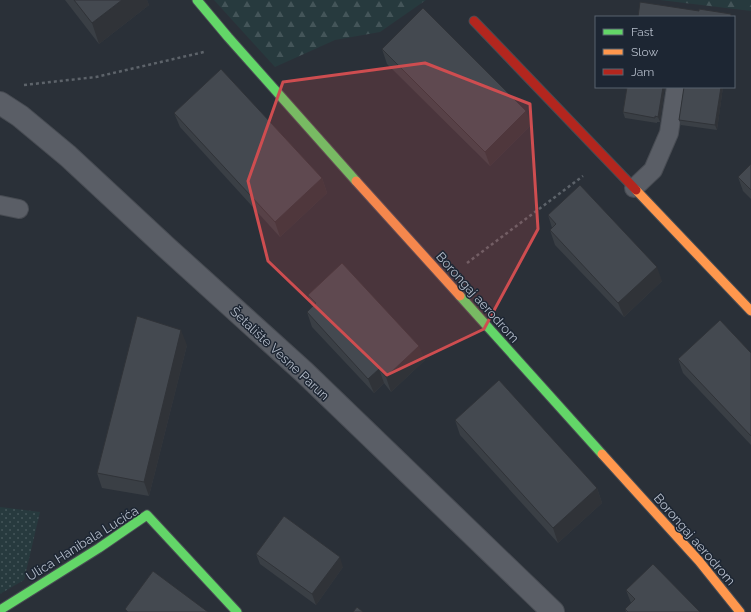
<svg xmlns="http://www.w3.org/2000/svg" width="751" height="612" viewBox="0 0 751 612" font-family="Raleway,sans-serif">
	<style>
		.grass { fill: url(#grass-dots) }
		.forest { fill: url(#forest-firs) }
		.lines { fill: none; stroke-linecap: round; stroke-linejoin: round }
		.lane-casing { stroke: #484c53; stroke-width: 20 }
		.street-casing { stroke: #484c53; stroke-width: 24 }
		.fast-casing { stroke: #484c53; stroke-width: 11 }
		.slow-casing { stroke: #484c53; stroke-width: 11 }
		.jam-casing { stroke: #484c53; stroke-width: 11 }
		.path { stroke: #5d636a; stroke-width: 2.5; stroke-dasharray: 3 3; stroke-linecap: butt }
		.lane { stroke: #5a5e66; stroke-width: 18 }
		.street { stroke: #5a5e66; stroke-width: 22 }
		.fast { stroke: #63d668; stroke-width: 9 }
		.slow { stroke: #ff974d; stroke-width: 9 }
		.jam { stroke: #b3261e; stroke-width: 9 }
		.wall { fill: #3a3f45 }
		.shaded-wall { fill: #303338 }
		.building { fill: #444950; stroke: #303338 }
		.marked { fill: #ce4d50; fill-opacity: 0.2; stroke: #ce4d50; stroke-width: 3; stroke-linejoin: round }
		.labels { text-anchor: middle; stroke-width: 3; stroke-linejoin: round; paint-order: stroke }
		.street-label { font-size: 13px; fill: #b4bcc9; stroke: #1d2633 }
	</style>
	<defs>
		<pattern id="grass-dots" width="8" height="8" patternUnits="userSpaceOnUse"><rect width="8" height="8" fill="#273a3e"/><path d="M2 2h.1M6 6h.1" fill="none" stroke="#445559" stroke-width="1.8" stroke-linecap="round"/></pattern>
		<pattern id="forest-firs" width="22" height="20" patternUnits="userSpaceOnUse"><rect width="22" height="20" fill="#273a3e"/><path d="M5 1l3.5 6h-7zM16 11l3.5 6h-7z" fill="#445559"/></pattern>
	</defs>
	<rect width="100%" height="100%" fill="#2a3038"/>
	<!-- grass -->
	<path class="grass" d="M0 507 40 512 24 580 0 594Z"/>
	<!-- forest -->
	<g class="forest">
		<path d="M214 0H426L380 32 335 40 275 67Z"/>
		<path d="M660 0H751V11Z"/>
	</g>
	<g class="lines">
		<defs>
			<g id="lane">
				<path d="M634 188 653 170 669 133 676 87"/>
				<path d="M0 205 19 209"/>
			</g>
			<path id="street" d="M0 103 20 116 68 156 167 248 304 372 553 612"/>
			<g id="fast">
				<path d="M197 0 228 37 356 181"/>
				<path d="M460 296 602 454"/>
				<path d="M0 610 99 548 147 515 237 612"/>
			</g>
			<g id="slow">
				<path d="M356 181 460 296"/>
				<path d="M636 190 751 311"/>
				<path d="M602 454 699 561 740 612"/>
			</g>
			<path id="jam" d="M474 21 636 190"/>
		</defs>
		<!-- lane casing -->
		<use href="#lane" class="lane-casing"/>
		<!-- street casing -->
		<use href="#street" class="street-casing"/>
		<!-- fast casing -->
		<use href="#fast" class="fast-casing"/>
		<!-- slow casing -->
		<use href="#slow" class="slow-casing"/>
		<!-- jam casing -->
		<use href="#jam" class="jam-casing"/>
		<!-- path -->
		<g class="path">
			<path d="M24 85 96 77 204 52"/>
			<path d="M467 263 583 176"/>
		</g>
		<!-- lane -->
		<use href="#lane" class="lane"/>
		<!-- street -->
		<use href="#street" class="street"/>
		<!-- fast -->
		<use href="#fast" class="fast"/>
		<!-- slow -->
		<use href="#slow" class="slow"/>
		<!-- jam -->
		<use href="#jam" class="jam"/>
	</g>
	<!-- wall -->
	<g class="wall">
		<path d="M65 0H147L149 5 99 44Z"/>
		<path d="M382 49 531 125 490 166 387 64Z"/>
		<path d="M627 87H665L660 122H657V123L625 118 623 112Z"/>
		<path d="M684 87H723L717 130 681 125 679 120Z"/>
		<path d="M174 113 322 178 327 193 280 237 180 127Z"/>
		<path d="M751 164V199L743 191 738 177Z"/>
		<path d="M548 215 662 281 624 317 555 245 550 230 552 228Z"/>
		<path d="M308 295 425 360 391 392 384 383 374 393 312 327 307 312 312 307Z"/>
		<path d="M187 345 149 496 102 488 97 473Z"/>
		<path d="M751 353V445L683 373 678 359Z"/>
		<path d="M455 420 597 488 602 503 558 543 460 435Z"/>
		<path d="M256 554 343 567 316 605 260 564Z"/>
		<path d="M626 590 700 612H626L625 609 631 603Z"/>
	</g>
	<!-- shaded-wall -->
	<g class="shaded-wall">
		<path d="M122 0H147L149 5 99 44 92 23Z"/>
		<path d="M663 87H665L660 122 658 117Z"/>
		<path d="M721 87H723L717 130 715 125Z"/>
		<path d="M526 111 531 125 490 166 485 152Z"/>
		<path d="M322 178 327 193 280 237 275 222Z"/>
		<path d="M657 267 662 281 624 317 618 303Z"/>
		<path d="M181 330 187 345 149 496 144 482Z"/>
		<path d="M419 346 425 360 391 392 386 377Z"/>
		<path d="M379 369 384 383 374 393 368 379Z"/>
		<path d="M597 488 602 503 558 543 553 528Z"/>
		<path d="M340 557 343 567 316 605 312 594Z"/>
	</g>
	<!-- building -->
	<g class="building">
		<path d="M74 0H122L92 23Z"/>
		<path d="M640 2 699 11V9L731 14V17H638Z"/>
		<path d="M423 8 526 111 485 152 382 49Z"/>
		<path d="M221 69 322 178 275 222 174 113Z"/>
		<path d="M627 87H663L658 117 655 116V118L623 112Z"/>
		<path d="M684 87H721L715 125 679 120Z"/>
		<path d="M751 164V190L738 177Z"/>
		<path d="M580 185 657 267 618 303 550 230 556 224 548 215Z"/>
		<path d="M342 263 419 346 386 377 379 369 368 379 307 312 316 303 308 295Z"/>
		<path d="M137 316 181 330 144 482 97 473Z"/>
		<path d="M720 320 751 353V436L678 359Z"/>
		<path d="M499 380 597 488 553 528 455 420Z"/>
		<path d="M284 516 340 557 312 594 256 554Z"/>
		<path d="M653 564 700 612H628L625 609 635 599 626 590Z"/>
		<path d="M153 571 208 612H128L125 609Z"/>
		<path d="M357 607 363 612H353Z"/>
	</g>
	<!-- marked area -->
	<path class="marked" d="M425 63 530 104 538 229 484 329 387 375 268 261 248 181 283 82Z"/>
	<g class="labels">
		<!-- street labels -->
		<g class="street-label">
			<text transform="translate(478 297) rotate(48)" y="5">Borongaj aerodrom</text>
			<text transform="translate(280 353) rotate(43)" y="5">Šetalište Vesne Parun</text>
			<text transform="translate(695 539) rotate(49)" y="5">Borongaj aerodrom</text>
			<text transform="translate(82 543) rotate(-32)" y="5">Ulica Hanibala Lucića</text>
		</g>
	</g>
	<!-- legend -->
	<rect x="595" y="16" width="140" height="72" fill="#1d2633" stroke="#59626f"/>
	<rect x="603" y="29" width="20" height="6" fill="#63d668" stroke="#59626f"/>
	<text x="631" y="36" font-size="12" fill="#b4bcc9">Fast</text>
	<rect x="603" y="49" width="20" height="6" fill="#ff974d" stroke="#59626f"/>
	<text x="631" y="56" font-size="12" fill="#b4bcc9">Slow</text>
	<rect x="603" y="69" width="20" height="6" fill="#b3261e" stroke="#59626f"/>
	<text x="631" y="76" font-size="12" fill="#b4bcc9">Jam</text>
</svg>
